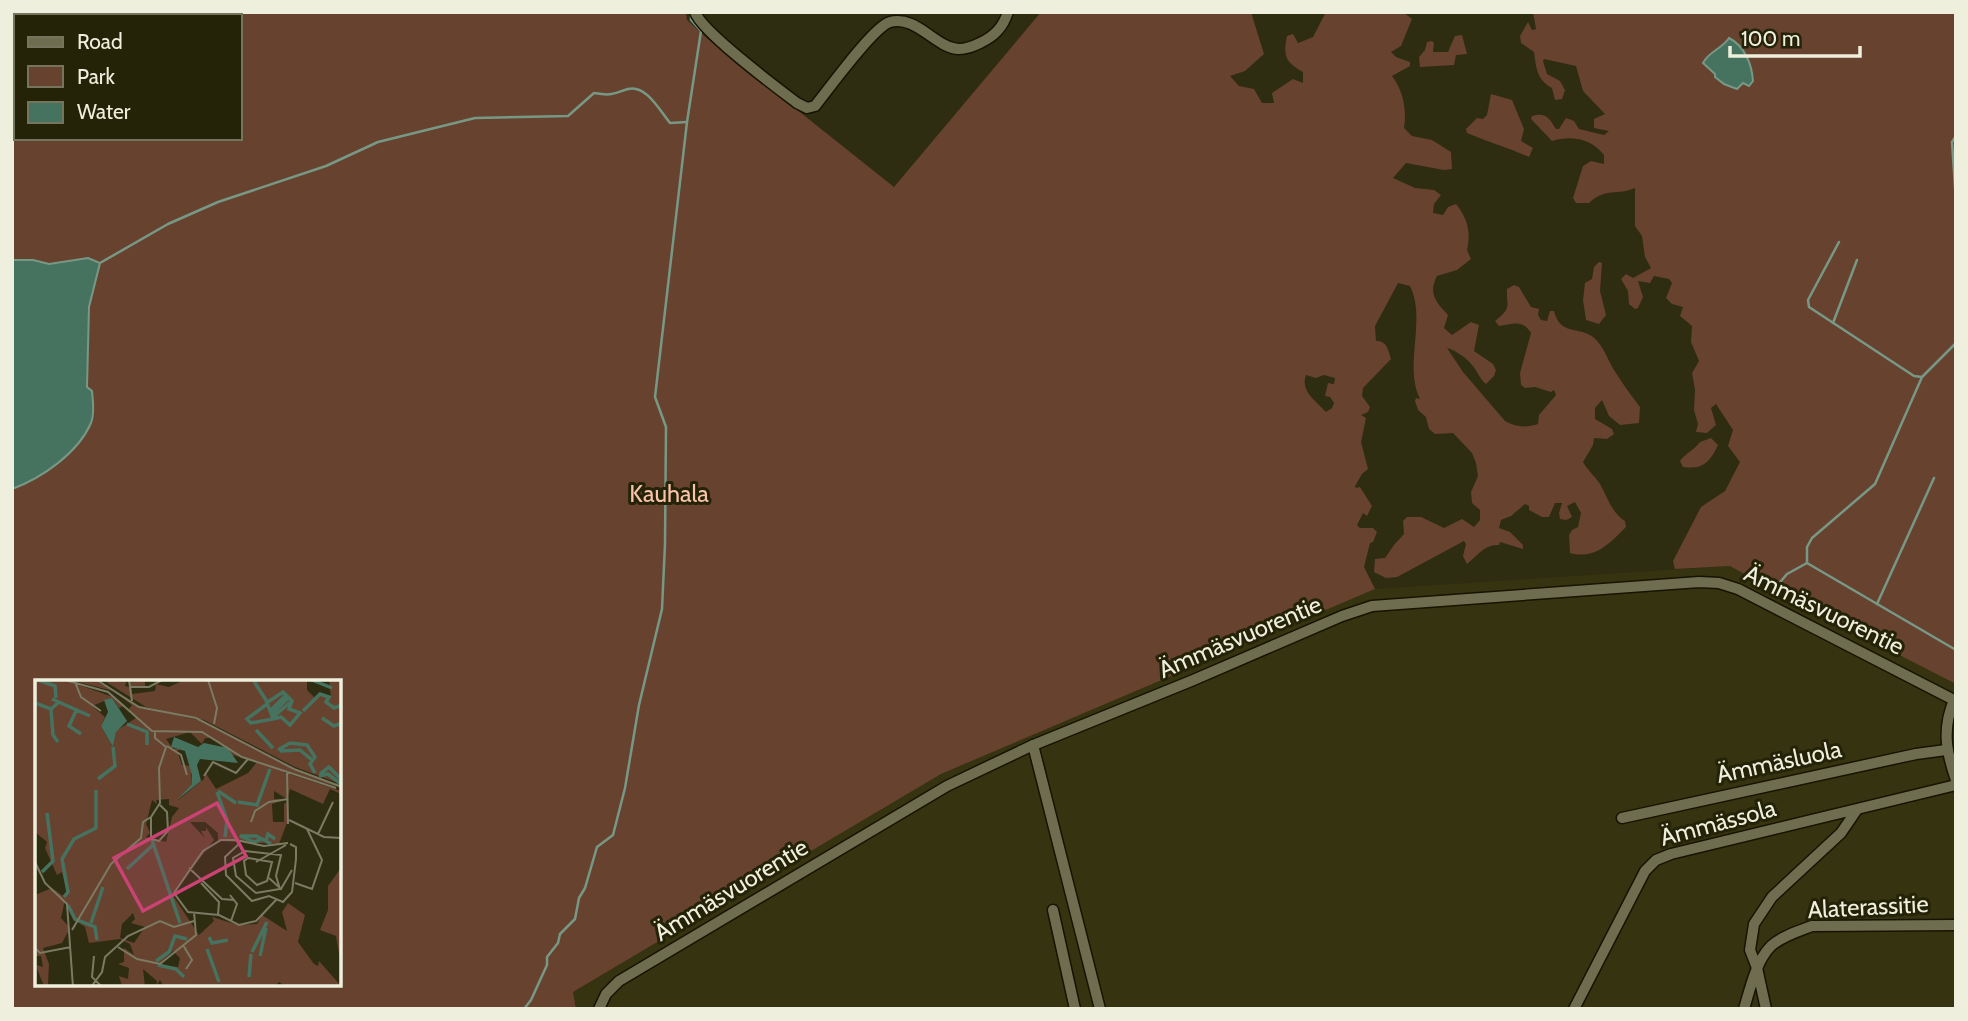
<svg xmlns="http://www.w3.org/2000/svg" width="1968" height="1021" viewBox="0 0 1968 1021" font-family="Cabin,sans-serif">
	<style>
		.built { fill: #363410 }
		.green { fill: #67422f; fill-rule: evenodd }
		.water { fill: #457360; stroke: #789886; stroke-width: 2 }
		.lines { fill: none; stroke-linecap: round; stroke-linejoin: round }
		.stream { stroke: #789886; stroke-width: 2.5 }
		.minor-casing { stroke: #161400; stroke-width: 13 }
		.minor { stroke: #6f6d50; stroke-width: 10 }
		.labels { text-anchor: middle; stroke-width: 6; stroke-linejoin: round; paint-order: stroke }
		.park-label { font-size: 24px; fill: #f9c3a9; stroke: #242307 }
		.street-label { font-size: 24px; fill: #efefde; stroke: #242307 }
		.inset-river { fill: none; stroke: #457360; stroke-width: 3.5 }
		.inset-road { fill: none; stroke: #7b7a63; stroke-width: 2 }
		.view { fill: #cb4375; fill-opacity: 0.15; stroke: #cb4375; stroke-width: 3.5 }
		.inset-edge { fill: none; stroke: #efefde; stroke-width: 3.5 }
	</style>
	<rect width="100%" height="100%" fill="#2e2c11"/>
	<!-- built -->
	<path class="built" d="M1730 566 1778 593 1956 684V1009H576L573 992 941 774 1375 589Z"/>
	<!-- green -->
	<g class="green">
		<path d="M12 12H686L687 20 709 40 894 187 1041 12H1251L1264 54 1245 71 1230 76 1239 86 1254 89 1262 103H1274L1272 93 1293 79 1303 83V72C1285 62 1283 55 1287 36L1293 34 1298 43 1313 37 1326 12H1403L1412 19 1401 46 1391 52 1396 57 1410 62V66L1392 76C1403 90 1407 110 1404 128L1412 136 1432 140 1451 152 1452 169 1444 170 1406 163 1393 178 1415 188 1434 190 1441 195 1434 204 1433 213 1443 215 1448 207 1456 204C1468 219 1471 232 1467 250L1471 259 1457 270 1437 276C1428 294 1436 302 1448 315L1444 328 1452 335 1471 322 1479 325 1474 351 1493 364 1496 370 1494 376 1486 384C1479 378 1478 372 1472 365 1467 358 1455 350 1447 348L1463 372 1505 421C1515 427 1527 428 1538 424L1539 415 1556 395 1554 390 1551 392 1535 387 1525 388 1521 385 1520 373 1531 333C1523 319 1512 324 1499 326L1495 321C1513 307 1506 306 1507 289L1514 285 1519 287 1531 307 1539 309 1538 315 1541 320 1547 321 1550 311H1554C1560 336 1579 326 1593 337 1604 346 1607 359 1614 370 1622 383 1631 395 1640 407L1639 423 1620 425 1609 416 1602 400 1595 408V419L1612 429 1614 434 1607 439 1594 438 1593 445 1583 462C1588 471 1595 476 1600 484 1608 498 1611 512 1625 521L1626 527C1610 543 1595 560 1570 553L1569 535 1572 530 1578 527 1581 513 1575 502 1567 506 1572 517 1566 520 1560 519 1559 513 1562 503H1555L1549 517H1542L1529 510V506L1525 504 1511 516 1501 520 1499 528 1510 532 1523 545V549L1500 542 1499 545C1485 544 1477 556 1467 564L1463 556 1466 544 1464 541 1397 577 1386 578 1374 572 1375 559 1385 558 1394 545 1404 534 1403 521 1407 517H1421L1444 528 1462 519 1474 527 1480 520V510L1472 503 1471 492 1478 476 1476 463 1472 453 1453 433 1435 434 1429 429 1426 417 1418 410 1415 401 1416 398 1420 399C1403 364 1427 321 1410 286L1398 283 1375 326 1376 341C1387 341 1388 349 1391 359L1363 388 1362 396 1370 407 1368 412 1361 415 1366 418 1361 442 1368 469 1362 474 1355 486 1356 488 1360 487 1372 506 1367 516 1363 513 1357 525 1360 528H1373L1377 532 1373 542 1370 543 1364 567 1375 589 941 774 573 992 576 1009H12ZM16 16H240V138H16ZM1306 375 1316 378 1324 375 1335 378 1334 384 1328 383 1325 396 1330 397 1334 403 1332 408 1326 412C1316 401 1300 391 1306 375ZM37 682H340V984H37Z"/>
		<path d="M1533 12H1956V684L1778 593 1730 566 1675 569 1673 561 1701 507 1725 491 1740 462 1728 446 1733 430 1716 404 1711 408 1716 425 1707 433 1696 432 1698 424 1694 410 1695 390 1692 373 1699 361 1691 342 1692 326 1680 316 1683 307 1672 304 1666 298 1672 283 1669 279 1654 276 1650 283 1638 281 1643 297 1638 308 1635 309 1629 304 1628 291 1621 279 1626 274 1633 278 1651 268 1645 257 1642 236 1635 226V188C1617 196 1606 187 1589 203H1576L1573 198 1583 166 1591 161 1604 164V155C1591 138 1571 135 1552 141L1531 119 1532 116C1546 112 1549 118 1556 129H1559L1566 118 1574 121 1579 129 1604 135 1609 131 1594 128V119L1605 114 1583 91 1576 66 1544 59 1543 61 1547 74 1560 81 1565 90 1562 99 1555 100 1552 88C1537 80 1536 68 1534 52L1521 43 1520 36 1528 22 1532 30 1536 29Z"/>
		<path d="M1462 35 1467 54 1456 55 1454 65 1420 67 1419 57 1425 50 1427 42 1432 41 1434 43 1433 52H1448L1455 36Z"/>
		<path d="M1491 94 1512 100 1524 129 1521 141 1533 148 1529 157C1509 148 1488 142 1467 133L1466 129 1477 118 1483 119 1487 115Z"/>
		<path d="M1599 262 1602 263 1600 291 1606 315 1599 324 1586 320 1583 300 1585 283 1592 279 1594 267Z"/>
		<path d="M1711 438 1718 445C1710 462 1703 470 1683 467L1680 461C1686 453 1694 450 1700 442Z"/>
	</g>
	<!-- water -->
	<g class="water">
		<path d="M1729 38C1745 46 1752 65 1753 81L1749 86 1743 83 1737 89 1724 84 1715 77V74L1703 63C1709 51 1722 49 1729 38Z"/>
		<path d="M88 258 100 263 89 307 87 387 92 391C93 401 95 414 91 423 78 453 42 478 12 489V260H33L49 264Z"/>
	</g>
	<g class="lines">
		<!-- stream -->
		<g class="stream">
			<path d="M1956 136 1952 142 1956 202"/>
			<path d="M1839 242 1808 300 1809 307 1914 376 1922 377"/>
			<path d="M100 263 168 224 218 202 326 166 378 142 475 118 568 116 594 93C612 96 612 94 628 89 646 84 660 111 670 123L687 122"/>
			<path d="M1833 323 1857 260"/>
			<path d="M1807 563V547L1812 538 1875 484 1922 377 1956 343"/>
			<path d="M1776 587 1787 574 1807 563 1956 650"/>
			<path d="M1877 604 1934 478"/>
			<path d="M524 1009 531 1000 547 965V957L558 943 560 934 575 919 579 898 585 888 597 847 613 835 625 788 639 705 662 609 665 544 666 427 655 397 687 122 701 31 691 20V14"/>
		</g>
		<defs>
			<g id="minor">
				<path d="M695 12C702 32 776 87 797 103L807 108 815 106C829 89 873 27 890 22 917 15 935 48 959 49 967 49 974 46 980 43 995 36 1003 27 1008 12"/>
				<path d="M155 16 160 12"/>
				<path d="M12 75H16"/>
				<path d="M1033 745 1100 1009"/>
				<path d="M1622 818 1916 754 1946 750"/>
				<path d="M1053 910 1075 1009"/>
				<path d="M599 1009 606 994 619 981 947 786 1031 746 1191 681 1342 616 1372 606 1699 582 1719 583 1738 589 1954 700C1942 729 1946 751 1956 780"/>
				<path d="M1574 1009 1645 871 1656 860 1671 854 1956 785"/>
				<path d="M1744 1009C1750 989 1756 961 1771 946 1782 936 1799 931 1812 926L1956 925"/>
				<path d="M1766 1009 1757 968 1750 950 1754 924 1772 897 1841 833 1856 811"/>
			</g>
		</defs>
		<!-- minor casing -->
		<use href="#minor" class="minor-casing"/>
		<!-- minor -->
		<use href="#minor" class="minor"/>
	</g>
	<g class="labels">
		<!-- park labels -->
		<g class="park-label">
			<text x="669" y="502">Kauhala</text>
		</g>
		<!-- street labels -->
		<g class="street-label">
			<text transform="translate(1824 610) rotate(26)" y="8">Ämmäsvuorentie</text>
			<text transform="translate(1240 637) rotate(-23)" y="8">Ämmäsvuorentie</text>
			<text transform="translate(1779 762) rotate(-12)" y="8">Ämmäsluola</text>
			<text transform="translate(1718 823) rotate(-15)" y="8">Ämmässola</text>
			<text transform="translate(731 890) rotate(-31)" y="8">Ämmäsvuorentie</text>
			<text transform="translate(1868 907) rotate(-3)" y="8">Alaterassitie</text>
		</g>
	</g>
	<!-- overview -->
	<g transform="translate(35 680)">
		<rect width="306" height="306" fill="#2e2c11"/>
		<path d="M0 0 36 2 78 17 88 26 84 28 77 18 57 26 70 37 66 46 78 67 81 51 101 38 93 30 97 25 78 11 36 0H61L102 26 163 40 263 91 306 108 251 91 248 92 306 111V114L295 109 288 124 255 109 252 119 239 111V119L249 120 237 124 238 142H249V124L253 121V140L244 164 183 161V153L170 142H155L170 158 166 151H171V147L179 160 137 214 164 255 179 241 177 237 203 245 222 244 227 235 252 251 247 232 253 223 270 235 263 262 279 284 283 286 284 281 306 306H250L244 302 239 307H129L125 300 121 306 122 301 108 289 110 306H87L84 296 93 299 94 288 83 284 89 282V268L99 275 95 264 85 259 54 263 50 247 38 239 30 220 26 238 35 248 27 263 8 268 14 284 13 304 9 306 2 289V285L8 287 6 276H0V215L17 208 28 216 32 212 27 192 22 195 10 168 12 162 0 152ZM155 52 167 64 170 58H178L198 75 222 82 213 93 181 109 170 92 169 99 143 120 157 104 156 86 147 85 142 71 147 68 138 69 131 59ZM134 119V125L144 128 137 137 131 162 111 157 115 153 111 144 117 120 122 124 121 120ZM98 233 100 239 96 243 110 247 99 263 85 258 87 244ZM138 271 145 278 143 287 123 285ZM68 0H92L90 6 94 7 95 2 110 0V7H96L97 14 120 11 121 4 134 7 149 0H272V10L280 18 286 14 296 17 294 0H306V104L260 87 169 40 111 27ZM306 188H307L306 285 301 256 285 250 293 230V206Z" fill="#67422f" fill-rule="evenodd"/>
		<path d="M77 18 92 41 81 52 78 67 66 46 73 32 69 20ZM139 57 163 67 169 63 193 68 203 83 165 79 162 85 166 101 142 120 157 104V95L150 71 136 67Z" fill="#457360"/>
		<path class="inset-river" d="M3 0 20 6 21 18M277 0 297 8M221 1 220 3 231 20 238 39 216 43 212 39 232 24M17 19 55 36M233 22 248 12 257 21 254 29 265 33 255 45 246 37 238 39M0 23 16 29 24 22M16 29 18 55 23 62M236 30 251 15M41 31 34 46 46 54M268 31 285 14 294 17 291 22 299 28 307 25M237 34 253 18M238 37 258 20M287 38 299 46 307 43M92 44 112 52V65M221 50 238 68M243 70 255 63 272 65 280 77 275 84 280 93M245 71 265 70 277 80M285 94 294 87 307 100M284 96 293 94 306 104M63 99 80 86 78 67M183 111 201 123M182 112 192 140 190 157M203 122 222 125 235 89M227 159 219 162 205 156H221L231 161M117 160 145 243M236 164 231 161 233 154 240 159M92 189 118 165M7 192 18 181 12 133M29 217 33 212 27 179 39 159 61 148V110M33 225 40 239 60 247 62 260M56 243 68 207M174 257 177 263 193 260M172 269 184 302M217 272 232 242M225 276 231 248M121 281 134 272 140 256 152 259M123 285 141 289 149 297M214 297 216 274"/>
		<path class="inset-road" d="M30 0 73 12 117 51 167 52 207 77 301 108M62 0 104 27 161 38 259 89 307 107M94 0 97 21M173 0 182 28 179 44M40 2 46 17 66 31M94 7H114L127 0M120 52V58L131 67 124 88 125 123 116 137V159L124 161 133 151 132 132 125 125M132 66 146 75 152 95M252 92 253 144M169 96 178 82 201 93 213 79M254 140 289 157 307 158M216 142 220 131 234 122 253 119M283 154 298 122M201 160 229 166 253 163M210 171 246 175 241 196 245 209 221 213 201 196 198 178ZM213 178 237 182 232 201 222 205 211 195 209 181ZM0 182 10 203 32 224 38 307M221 182 251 165M154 188 187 219 199 220M234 198 246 209 257 190M166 203 184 222 183 235M260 203 277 209 287 180 272 149M195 215 202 224 196 241M241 220 221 241 204 245 184 235 153 232 139 213 168 171 186 160H201L204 164 190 177 191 195 217 221 234 216 248 222 257 212 261 179V167L255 164M37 250 76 184 106 158 108 142 116 137M148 265 157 280 151 289M83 267 102 279 125 284 161 255 159 232M0 268 5 273 36 267M59 276 57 297 67 307M56 307 67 292 70 277 93 256 125 241 139 247 159 241"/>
		<path class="view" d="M182 123 211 176 108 231 79 178Z"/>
		<rect width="306" height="306" class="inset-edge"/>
	</g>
	<!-- border -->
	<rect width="1968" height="1021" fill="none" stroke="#efefde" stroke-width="28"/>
	<!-- legend -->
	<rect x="14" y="14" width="228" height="126" fill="#242307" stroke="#75755d" stroke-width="2"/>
	<rect x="28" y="37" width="35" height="10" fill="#6f6d50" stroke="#75755d" stroke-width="2"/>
	<text x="77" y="49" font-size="21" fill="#efefde">Road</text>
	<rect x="28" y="66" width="35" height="21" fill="#67422f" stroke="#75755d" stroke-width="2"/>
	<text x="77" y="84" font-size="21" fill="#efefde">Park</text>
	<rect x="28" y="102" width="35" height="21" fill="#457360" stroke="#75755d" stroke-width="2"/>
	<text x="77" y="119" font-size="21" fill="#efefde">Water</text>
	<!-- scale -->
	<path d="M1730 46v10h130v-10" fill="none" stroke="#efefde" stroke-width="3.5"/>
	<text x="1741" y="46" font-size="21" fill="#efefde" stroke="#242307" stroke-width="5" paint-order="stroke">100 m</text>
</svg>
